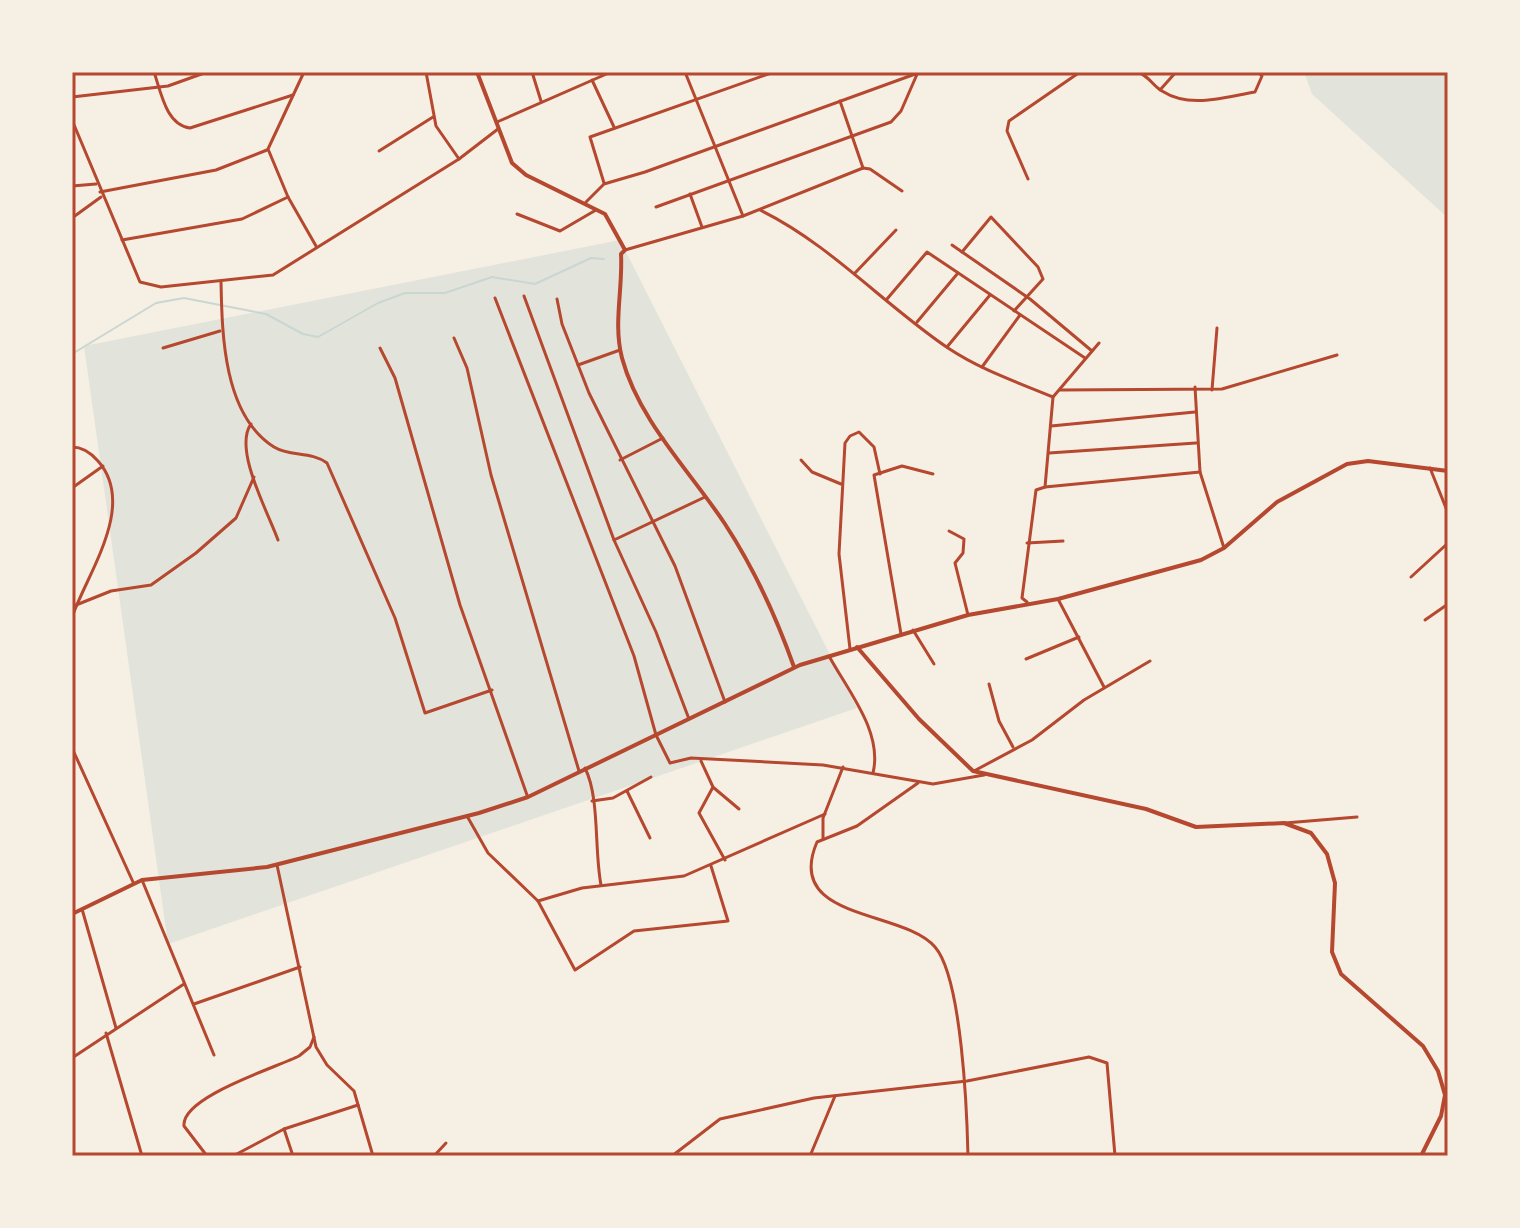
<svg xmlns="http://www.w3.org/2000/svg" width="1520" height="1228" viewBox="0 0 1520 1228" font-family="'Space Grotesk',sans-serif">
	<style>
		.green { fill: #e2e4dc }
		.lines { fill: none; stroke-linecap: round; stroke-linejoin: round }
		.stream { stroke: #c9d6d2; stroke-width: 2 }
		.minor { stroke: #b5482f; stroke-width: 3 }
		.tertiary { stroke: #b5482f; stroke-width: 4 }
		.secondary { stroke: #b5482f; stroke-width: 4 }
		.neatline { fill: none; stroke: #b5482f; stroke-width: 3 }
	</style>
	<rect width="100%" height="100%" fill="#f6efe4"/>
	<!-- green -->
	<g class="green">
		<path d="M1304 72H1448V218L1312 94Z"/>
		<path d="M620 240 857 708 168 944 84 346Z"/>
	</g>
	<g class="lines">
		<!-- stream -->
		<path class="stream" d="M72 354 156 303 184 298 266 314 303 334 318 337 378 303 405 293H445L492 277 535 284 591 258 604 259"/>
		<!-- minor -->
		<g class="minor">
			<path d="M154 72C161 92 166 125 190 128L293 95"/>
			<path d="M304 72 268 149 288 197 316 246"/>
			<path d="M426 72 436 126 459 159"/>
			<path d="M532 72 541 101"/>
			<path d="M685 72 743 216"/>
			<path d="M1138 72C1150 77 1152 85 1162 91 1190 109 1224 97 1255 92L1262 76 1258 72"/>
			<path d="M592 80 614 127"/>
			<path d="M1160 90 1176 72"/>
			<path d="M72 97 168 86 207 72"/>
			<path d="M840 101 863 168"/>
			<path d="M72 120 140 282 161 287 273 275 459 159 498 129"/>
			<path d="M497 122 611 72"/>
			<path d="M379 151 433 117"/>
			<path d="M1028 179 1007 131 1009 121 1080 72"/>
			<path d="M604 183 590 137 774 72"/>
			<path d="M72 186 96 184"/>
			<path d="M100 192 216 170 267 150"/>
			<path d="M690 194 702 227"/>
			<path d="M586 202 604 184 645 172 918 73"/>
			<path d="M656 207 891 122 901 111 918 72"/>
			<path d="M760 210C831 245 883 304 948 348 981 370 1017 382 1053 397"/>
			<path d="M517 214 560 231 596 210"/>
			<path d="M72 218 101 197"/>
			<path d="M122 240 242 219 288 197"/>
			<path d="M952 245 1030 299 1092 351"/>
			<path d="M625 250 743 216 863 168 870 169 902 191"/>
			<path d="M962 252 991 217 1038 267 1043 279 1014 311"/>
			<path d="M855 273 896 230"/>
			<path d="M221 281C222 333 223 415 274 447 290 457 311 451 327 463L395 618 425 713 492 690"/>
			<path d="M524 296 614 540 656 632 689 719"/>
			<path d="M495 298 634 656 656 735 670 763 691 758 823 765 933 784 984 775"/>
			<path d="M557 299 562 324 589 393 675 566 725 702"/>
			<path d="M887 299 927 252 1085 358"/>
			<path d="M917 322 958 273"/>
			<path d="M454 338 467 368 491 475 579 771"/>
			<path d="M947 347 990 295"/>
			<path d="M163 348 220 331"/>
			<path d="M380 348 395 378 460 605 527 795"/>
			<path d="M578 365 620 350"/>
			<path d="M982 367 1020 315"/>
			<path d="M1195 387 1200 472 1224 548"/>
			<path d="M1060 390 1222 389 1337 355"/>
			<path d="M1212 390 1217 328"/>
			<path d="M251 424C233 449 268 512 278 540"/>
			<path d="M1051 426 1195 412"/>
			<path d="M72 447C83 447 91 453 98 461 137 505 88 572 72 617"/>
			<path d="M1049 453 1196 443"/>
			<path d="M620 460 663 438"/>
			<path d="M801 460 812 472 841 484"/>
			<path d="M1430 468 1448 513"/>
			<path d="M1045 487 1200 472"/>
			<path d="M72 488 103 466"/>
			<path d="M949 531 964 539 963 553 955 563 968 615"/>
			<path d="M614 540 705 497"/>
			<path d="M1027 543 1063 541"/>
			<path d="M1411 577 1448 543"/>
			<path d="M1058 599 1104 687"/>
			<path d="M1027 602 1022 598 1036 490 1045 487 1053 397 1099 343"/>
			<path d="M76 605 111 591 151 585 196 553 236 518 254 477"/>
			<path d="M1425 620 1448 604"/>
			<path d="M913 630 934 664"/>
			<path d="M901 634 874 475 902 466 933 474"/>
			<path d="M850 649 839 554 845 443 850 436 859 432 874 447 880 474"/>
			<path d="M829 656C848 691 883 732 873 773"/>
			<path d="M1026 659 1079 637"/>
			<path d="M989 684 999 721 1013 747"/>
			<path d="M72 748 133 882"/>
			<path d="M701 761 713 787 699 813 725 860"/>
			<path d="M585 768C600 798 594 849 601 885"/>
			<path d="M974 771 1032 740 1084 700 1150 661"/>
			<path d="M918 783 857 826 817 842C783 921 903 909 935 947 962 978 967 1113 968 1156"/>
			<path d="M714 788 739 809"/>
			<path d="M627 791 650 838"/>
			<path d="M592 801 613 798 651 777"/>
			<path d="M467 816 488 853 538 901 575 970 634 931 728 921 711 866"/>
			<path d="M1285 823 1357 817"/>
			<path d="M823 838V818L843 767"/>
			<path d="M277 865 316 1047 327 1065 354 1091 373 1156"/>
			<path d="M142 880 214 1055"/>
			<path d="M538 901 582 888 684 876 825 814"/>
			<path d="M82 909 116 1028"/>
			<path d="M194 1004 300 967"/>
			<path d="M106 1033 142 1156"/>
			<path d="M72 1058 184 984"/>
			<path d="M284 1129 293 1156"/>
			<path d="M207 1156 184 1126C181 1097 275 1068 299 1056L310 1047 314 1037"/>
			<path d="M233 1156 284 1129 358 1105"/>
			<path d="M434 1156 446 1143"/>
			<path d="M672 1156 720 1119 814 1098 967 1081 1089 1057 1107 1063 1115 1156"/>
			<path d="M810 1156 835 1096"/>
		</g>
		<!-- tertiary -->
		<path class="tertiary" d="M857 647 919 719 973 771 1146 809 1196 827 1284 823 1311 833 1327 854 1335 883 1332 952 1341 974 1423 1046 1438 1071 1445 1095 1441 1116 1421 1156"/>
		<!-- secondary -->
		<g class="secondary">
			<path d="M477 72 512 163 526 175 605 214 625 250 621 254C623 289 613 324 622 358 639 421 690 471 725 524 755 570 776 616 794 667"/>
			<path d="M72 914 142 880 267 867 479 813 528 797 800 665 968 615 1058 599 1201 560 1224 548 1277 502 1347 464 1368 461 1448 471"/>
		</g>
	</g>
	<!-- border -->
	<rect width="1520" height="1228" fill="none" stroke="#f6efe4" stroke-width="148"/>
	<rect x="74" y="74" width="1372" height="1080" class="neatline"/>
</svg>
